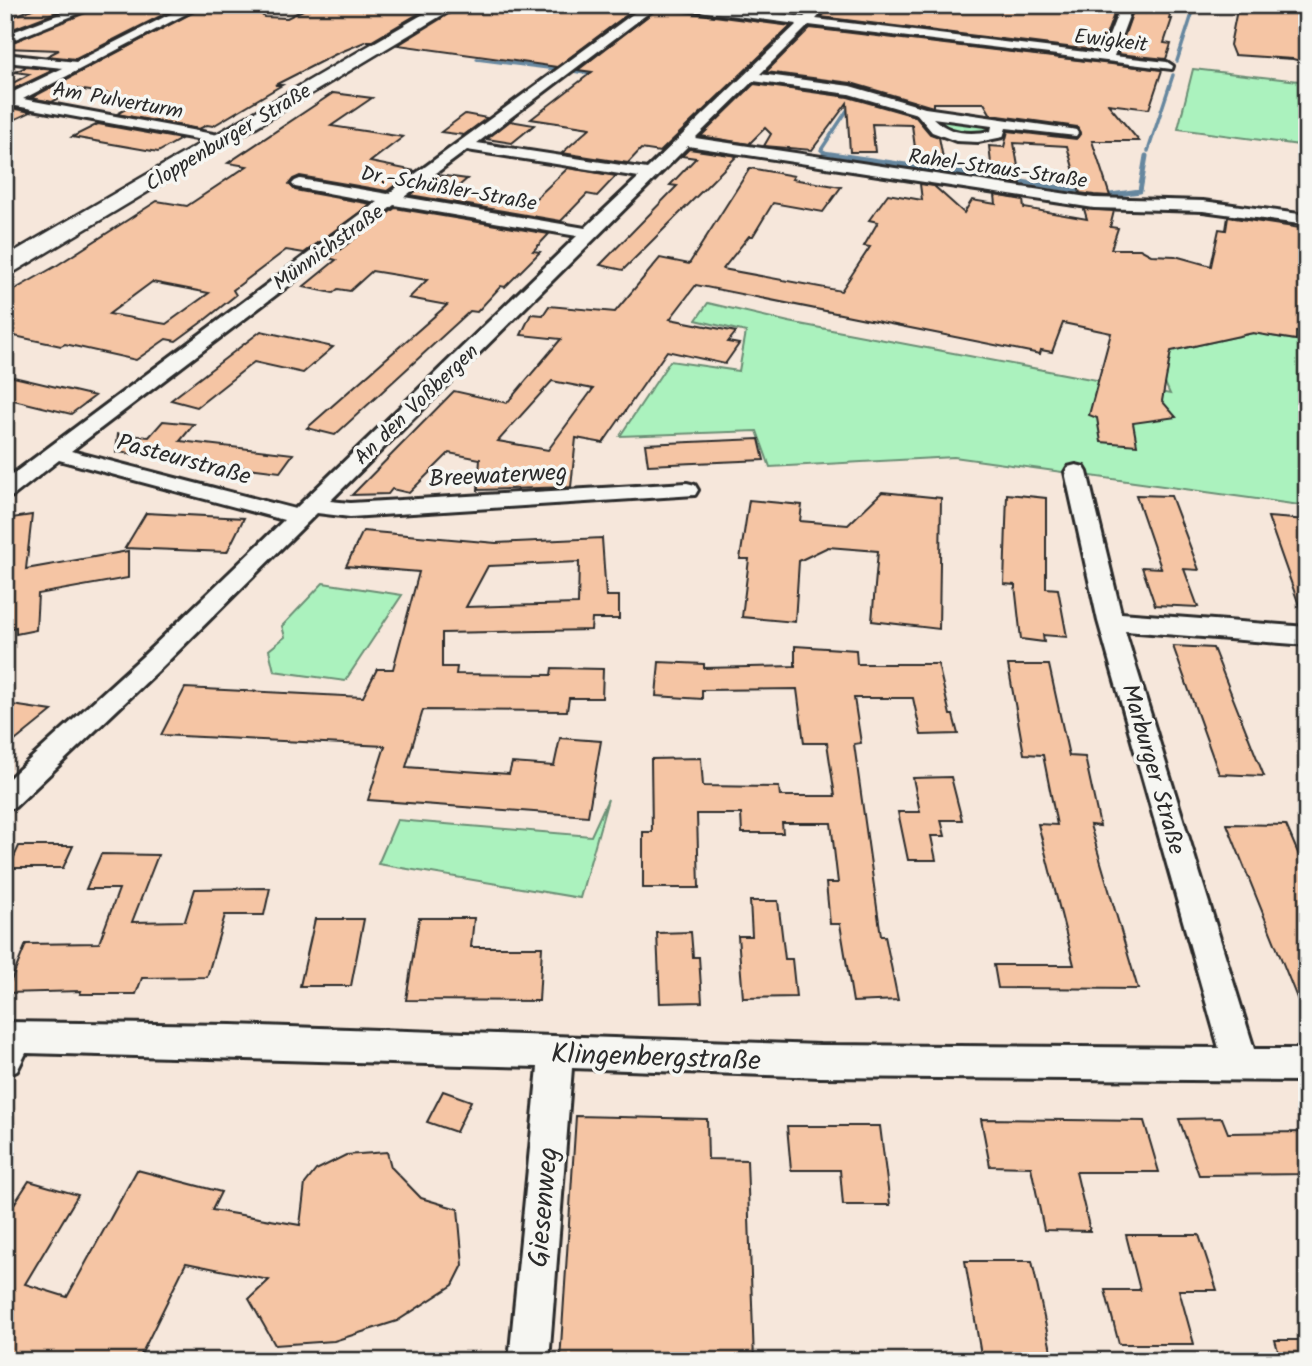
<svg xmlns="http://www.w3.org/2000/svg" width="1312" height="1366" viewBox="0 0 1312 1366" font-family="Kalam,sans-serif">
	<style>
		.green { fill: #abf2be; stroke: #6b8e74; stroke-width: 2 }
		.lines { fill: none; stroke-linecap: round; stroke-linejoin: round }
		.stream-far1 { stroke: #66879f; stroke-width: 3.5 }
		.stream { stroke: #66879f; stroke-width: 5 }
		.building { fill: #f5c5a4; stroke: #2b2b2b; stroke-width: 2; fill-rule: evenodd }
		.street-casing { stroke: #2b2b2b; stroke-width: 6 }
		.secondary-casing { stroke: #2b2b2b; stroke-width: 5 }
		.street { fill: #f6f6f2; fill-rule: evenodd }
		.secondary { fill: #f6f6f2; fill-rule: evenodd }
		.labels { text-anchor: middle; stroke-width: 7; stroke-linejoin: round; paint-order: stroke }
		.far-street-label { font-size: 21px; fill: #2b2b2b; stroke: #f6f6f2 }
		.street-label { font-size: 24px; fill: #2b2b2b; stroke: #f6f6f2 }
		.near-street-label { font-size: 28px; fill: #2b2b2b; stroke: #f6f6f2 }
	</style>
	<rect width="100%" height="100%" fill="#f6e7db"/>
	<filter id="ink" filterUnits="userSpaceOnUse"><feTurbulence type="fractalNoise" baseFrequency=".0143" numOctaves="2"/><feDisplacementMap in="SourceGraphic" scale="14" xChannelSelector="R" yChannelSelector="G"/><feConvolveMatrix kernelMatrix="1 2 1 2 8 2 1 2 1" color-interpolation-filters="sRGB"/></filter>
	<g filter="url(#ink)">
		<!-- green -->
		<g class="green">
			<path d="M1193 69 1307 82V146L1178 129Z"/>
			<path d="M924 112 999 123 998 134 954 136Z"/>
			<path d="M708 303 789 322 1170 394 1165 383 1171 351 1253 333 1296 340V332L1307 331V506L954 457 770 467 757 431 620 436 670 361 739 371 746 332 696 320Z"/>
			<path d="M323 583 402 595 345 681 274 671 269 650 285 637 282 626Z"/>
			<path d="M608 799 580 898 378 864 397 820 591 836Z"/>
		</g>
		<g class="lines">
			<!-- stream-far1 -->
			<g class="stream-far1">
				<path d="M477 59 557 69"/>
				<path d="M1177 61 1195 5"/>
				<path d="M573 71 598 75"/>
				<path d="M1148 151 1173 75"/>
				<path d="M830 155 821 150 848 109"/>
			</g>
			<!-- stream -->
			<path class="stream" d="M824 153 1111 195 1140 191 1146 156"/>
		</g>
		<!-- building -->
		<g class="building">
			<path d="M42 5H75L5 32V20Z"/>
			<path d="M102 5H182L76 59 47 56 59 50 5 48V45Z"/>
			<path d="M206 5H253L264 17 287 18 313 5H433L372 41H367L336 54 275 85H282L213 126 207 125 199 129 117 114 144 99 77 89 52 102 31 98Z"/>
			<path d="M519 5H640L557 67 398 45 460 7 507 13Z"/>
			<path d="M662 5H668L676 11 791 26 660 152 641 149 628 163 562 153 590 128 531 119 592 72 578 70Z"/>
			<path d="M730 5H812L803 14Z"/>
			<path d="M832 5H970L1013 10 1016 5H1080L1116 9 1100 51 821 17Z"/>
			<path d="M1147 5H1172L1169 19H1172L1164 43 1171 44 1166 59 1118 54 1133 11 1145 13Z"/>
			<path d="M1238 5 1307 8V63L1293 59 1234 55 1230 45Z"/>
			<path d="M810 28 1162 70 1149 109 1108 104 1139 141H1092L1110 196 1094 195 1080 193 1067 146 1014 143 1021 184 993 180 989 146 1004 147 1008 131 1076 139 1080 134 1077 127 991 115 984 103H933V107L851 83 766 72Z"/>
			<path d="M26 67 54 70 5 93V87L30 74 15 72Z"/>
			<path d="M754 84 848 97 915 116 930 134 939 137 944 164 917 163 912 125 872 124 875 152H850L847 103 812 150 764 146 771 134 765 128 749 144 701 136Z"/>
			<path d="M333 93 372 98 331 126 403 137 370 162 415 171 387 191 300 176 293 179 289 184 295 190 371 204 304 253 286 250 233 290 236 295 206 319 176 341 166 339 136 360 65 344 61 346 5 334V295L56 266 157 201 187 206 247 166 228 163ZM152 282 209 293 166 324 109 314Z"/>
			<path d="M5 107 31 112 5 124Z"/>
			<path d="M465 114 487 118 464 135 441 132Z"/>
			<path d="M510 121 534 125 512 143 487 139Z"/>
			<path d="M98 124 181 139 158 152 72 137Z"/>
			<path d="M689 149 737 156 623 270 600 265 677 186 670 185 696 158 682 156Z"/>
			<path d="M568 168 616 176 597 196 587 194 561 221 410 195 438 175 467 179 453 191 503 200 507 196 533 201Z"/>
			<path d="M750 168 794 176 792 179 841 187 823 212 773 203 753 236H749L723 269 841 291 870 247 864 246 878 222 869 220 888 194 922 200 920 184 934 186 964 213 972 200 996 204 995 195 1023 200 1024 208 1087 219 1084 209 1114 211 1110 227 1118 228 1111 249H1140L1151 255 1175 256 1211 266 1219 229 1226 230 1228 217 1307 229V331L1296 332V340L1253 333 1171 351 1162 401 1176 417 1133 423 1137 445 1101 442 1097 418 1089 415 1111 333 1063 323 1052 352 1041 350 1040 354 696 285 670 319 736 332 728 342 739 344 725 364 667 351 603 443 576 438 571 487 478 490 480 459 449 453 409 493 392 489 388 494 352 495 454 391 507 403 561 339 521 335 531 314 543 315 549 306 615 312 660 258 689 264ZM552 381 593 389 548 450 498 441Z"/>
			<path d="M395 208 549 234 533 251 540 252 505 287 501 286 477 312 470 311 335 435 307 428 447 305 409 298 427 280 372 271 350 291 338 289 333 293 303 287 336 260 329 258Z"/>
			<path d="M261 331 333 347 303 373 254 362 197 407 171 400Z"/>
			<path d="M5 375 95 396 71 414 5 398Z"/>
			<path d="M163 421 194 424 180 441 293 454 280 472 116 452 118 434 149 437Z"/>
			<path d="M759 439 764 460 648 465 645 444Z"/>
			<path d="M882 492 941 498 939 629 872 621 878 551 828 547 799 561 795 622 742 617 749 559H740L749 500 802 505 800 521 848 525Z"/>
			<path d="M1007 494 1046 498V588L1058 589 1067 637 1043 635 1044 642 1021 639 1015 585 1004 584Z"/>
			<path d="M1136 495 1171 496 1199 570 1184 569 1198 607 1155 605 1142 567 1161 568Z"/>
			<path d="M146 513 244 518 227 552 125 548Z"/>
			<path d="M32 515 26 569 128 551V578L38 594 36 630 16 634V627L5 629V519Z"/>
			<path d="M1268 517 1307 520V618L1304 619Z"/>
			<path d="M363 531 496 543 602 538 606 596H619V619H592L591 630 442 633V667H457L456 674 551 675 552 668 603 669 602 698H569L567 711 423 710 406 767 509 774 512 763 554 766 560 738 601 741 588 816 368 800 385 746 161 735 185 688 363 697 377 669H393L419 572 346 566ZM579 562 578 604 466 607 488 566Z"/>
			<path d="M795 646 856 650 857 664H938L950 715H953L958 734 921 735 913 698H854L861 743 854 744 881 936H885L898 1000 853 1002 840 924H830L826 883H838L831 823H782L783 833H742L741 814H697L699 888H643V832H652L651 759 701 758 703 786 779 787 780 796H835L827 743H804L797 689 702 690V699L656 696 659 662 704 664V668L795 666Z"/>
			<path d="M1173 646 1213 648 1264 776 1219 774Z"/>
			<path d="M1008 665H1049L1069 756 1085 757 1100 826 1090 825 1138 989 998 988 994 965H1074L1038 824 1057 825 1043 755 1024 754Z"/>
			<path d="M12 705 52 711 5 749V711Z"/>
			<path d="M951 777 962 820H941L945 836H931L936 860H908L898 812H920L913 778Z"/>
			<path d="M1227 824 1286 825 1307 874V1023Z"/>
			<path d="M19 846H73L63 868H9Z"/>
			<path d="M101 854 158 855 132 922 185 921 195 889 270 888 264 915H225L207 977 142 978 136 994H80L81 991 6 993 26 944 99 943 119 889H86Z"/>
			<path d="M750 901H778L785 959H792L796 997 743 998 738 936H752Z"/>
			<path d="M419 918H474L471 947H542L539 1001 406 1000Z"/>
			<path d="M315 919H364L351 986H300Z"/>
			<path d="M691 932 693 957H699L702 1002 660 1003 657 933Z"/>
			<path d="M443 1091 471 1101 456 1132 427 1122Z"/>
			<path d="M576 1116 707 1119 708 1159 747 1160 754 1361H560Z"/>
			<path d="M1222 1118 1228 1133 1307 1132V1174L1199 1175 1179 1119Z"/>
			<path d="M981 1119 1144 1121 1159 1172H1076L1090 1231 1044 1230 1031 1167 990 1166Z"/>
			<path d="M787 1126H880L890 1205H843L840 1170H791Z"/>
			<path d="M387 1152 391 1167 421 1198 458 1209 463 1265 453 1285 397 1321 334 1341 275 1345 249 1299 269 1280 186 1263 138 1361H5V1218L29 1181 78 1195 25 1284 67 1297 137 1170 221 1192 212 1210 300 1225 305 1184 316 1170 346 1155Z"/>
			<path d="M1126 1235H1199L1217 1290H1179L1194 1344H1119L1105 1290H1140Z"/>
			<path d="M965 1261H1032L1052 1355H981Z"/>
			<path d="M1275 1340H1307V1361H1281Z"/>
		</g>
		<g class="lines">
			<defs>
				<g id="street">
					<path d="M83 5H100L5 43V35Z"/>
					<path d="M188 5H203L23 99 224 136 231 140 229 143 224 144 5 104V96L63 68 5 62V54L76 62Z"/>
					<path d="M645 5H659L477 143 647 169 797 24 676 8 670 5H706L804 17 816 5H829L816 19 1102 54 1121 5H1133L1114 56 1167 62 1173 66 1172 69 809 25 760 74 850 86 925 108 1071 129 1076 130 1078 133 1076 136 1006 128 1003 137 978 142 956 141 932 132 917 114 849 94 753 81 695 138 1094 198 1203 201 1307 215V225L1203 211 1094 208 688 146 330 501 350 503 687 483 695 485 698 490 695 495 350 517 317 513 160 669 15 807 5 810V782L142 657 284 520 59 460 13 496 5 498V480L377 202 295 187 292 184 295 181 300 179 388 194ZM933 118 992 126 991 131C969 135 949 134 933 118ZM467 150 639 177 585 228 404 197ZM394 205 577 236 295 509 71 451Z"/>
					<path d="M1076 465 1084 467 1087 472 1121 613 1307 627V645L1125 631 1254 1049H1307V1081L820 1077 572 1068 549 1361H509L538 1067 26 1053 17 1071 5 1076V1022L231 1025 820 1045 1219 1048 1098 621 1065 472 1068 467Z"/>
				</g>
				<path id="secondary" d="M439 5H459L14 272 5 274V257Z"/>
			</defs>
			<!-- street casing -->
			<use href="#street" class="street-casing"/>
			<!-- secondary casing -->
			<use href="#secondary" class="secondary-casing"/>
			<!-- street -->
			<use href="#street" class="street"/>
			<!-- secondary -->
			<use href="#secondary" class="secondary"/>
		</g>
	</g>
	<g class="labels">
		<!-- far-street labels -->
		<g class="far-street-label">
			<text transform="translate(1111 40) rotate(7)" y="7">Ewigkeit</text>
			<text transform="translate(118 100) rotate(10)" y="7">Am Pulverturm</text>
			<text transform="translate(228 137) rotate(-31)" y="7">Cloppenburger Straße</text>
			<text transform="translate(998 168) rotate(8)" y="7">Rahel-Straus-Straße</text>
			<text transform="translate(449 188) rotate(10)" y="7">Dr.-Schüßler-Straße</text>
			<text transform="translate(328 247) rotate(-36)" y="7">Münnichstraße</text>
			<text transform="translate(416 404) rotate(-44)" y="7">An den Voßbergen</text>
		</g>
		<!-- street labels -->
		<g class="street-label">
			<text transform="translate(184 459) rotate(15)" y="8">Pasteurstraße</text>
			<text transform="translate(498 475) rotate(-3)" y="8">Breewaterweg</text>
			<text transform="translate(1154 769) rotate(74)" y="8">Marburger Straße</text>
		</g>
		<!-- near-street labels -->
		<g class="near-street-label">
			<text transform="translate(656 1056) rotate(2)" y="10">Klingenbergstraße</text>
			<text transform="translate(542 1207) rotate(-85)" y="10">Giesenweg</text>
		</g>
	</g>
	<!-- margin -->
	<rect width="1312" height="1366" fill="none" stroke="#f6f6f2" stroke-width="28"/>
	<rect x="14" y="14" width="1284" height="1338" fill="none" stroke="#2b2b2b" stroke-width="2.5" filter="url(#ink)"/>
</svg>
